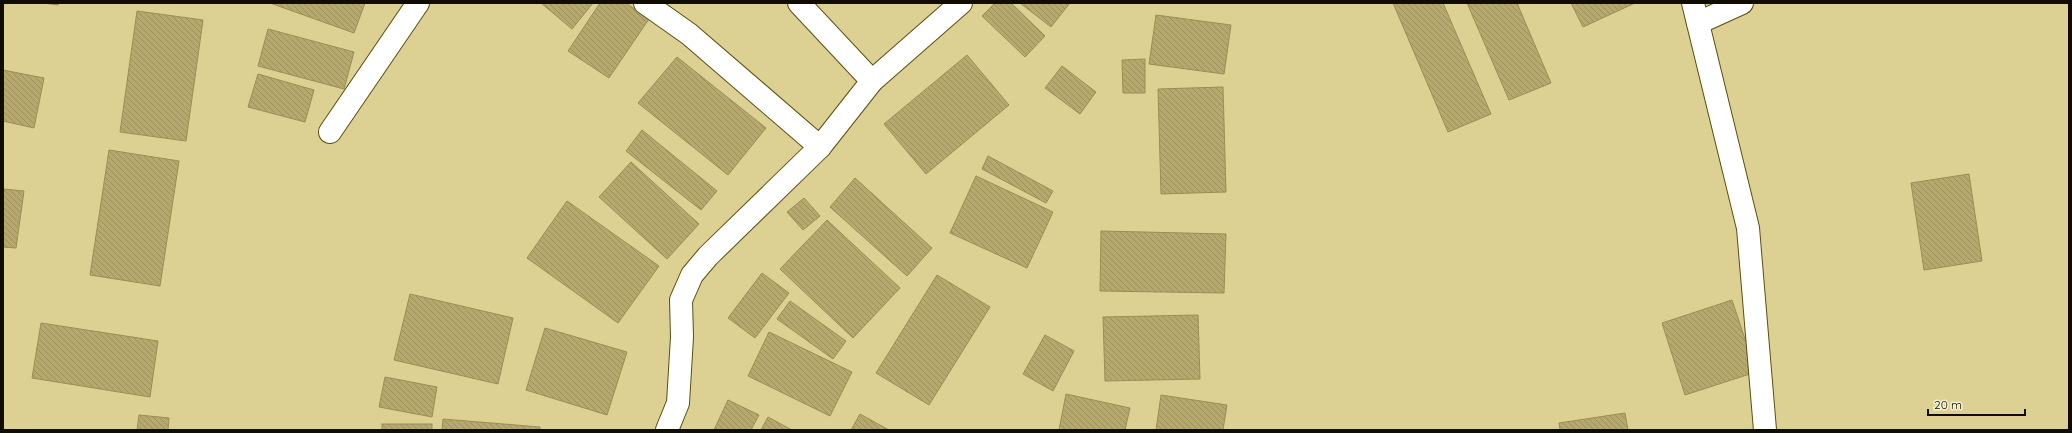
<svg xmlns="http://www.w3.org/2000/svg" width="2072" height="433" viewBox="0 0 2072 433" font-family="Quicksand,sans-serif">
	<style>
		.building { fill: url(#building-back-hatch); stroke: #9a8e53 }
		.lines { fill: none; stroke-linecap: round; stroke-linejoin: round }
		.minor-casing { stroke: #5a4f10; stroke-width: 24 }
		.minor { stroke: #fff; stroke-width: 22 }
	</style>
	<defs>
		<pattern id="building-back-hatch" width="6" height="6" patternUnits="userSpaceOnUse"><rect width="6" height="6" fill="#b6a96e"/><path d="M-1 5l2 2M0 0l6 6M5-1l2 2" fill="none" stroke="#9b905e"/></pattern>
	</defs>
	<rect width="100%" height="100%" fill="#dcd093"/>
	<!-- building -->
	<g class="building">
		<path d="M43 3H59L58 5Z"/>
		<path d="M270 3H365L354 33Z"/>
		<path d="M541 3H593L572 29Z"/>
		<path d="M600 3H626L649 19 609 78 568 51Z"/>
		<path d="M995 3H1011L1045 36 1025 57 982 16Z"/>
		<path d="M1020 3H1070L1051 27Z"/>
		<path d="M1393 3H1443L1491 114 1448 132Z"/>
		<path d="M1467 3H1517L1551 83 1509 100Z"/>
		<path d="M1571 3H1635L1583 27Z"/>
		<path d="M137 11 203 20 186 141 120 132Z"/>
		<path d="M1156 15 1231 25 1224 74 1149 64Z"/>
		<path d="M268 29 354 52 344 89 258 66Z"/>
		<path d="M967 55 1009 105 926 174 884 124Z"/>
		<path d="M677 57 766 128 728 175 638 103Z"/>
		<path d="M1145 59V93H1123L1122 60Z"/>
		<path d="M1062 66 1096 92 1080 114 1045 88Z"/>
		<path d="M3 70 44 78 34 128 3 121Z"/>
		<path d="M258 74 314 90 305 122 248 107Z"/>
		<path d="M1223 87 1226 192 1161 194 1158 89Z"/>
		<path d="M642 130 717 191 701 210 626 151Z"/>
		<path d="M109 150 179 161 160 286 90 275Z"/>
		<path d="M988 156 1053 191 1046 203 982 169Z"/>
		<path d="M631 162 699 224 667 259 599 197Z"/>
		<path d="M1969 174 1982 261 1924 270 1911 183Z"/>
		<path d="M976 176 1053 212 1027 268 950 233Z"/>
		<path d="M855 178 932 248 907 276 830 207Z"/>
		<path d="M3 189 24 191 16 248 3 247Z"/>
		<path d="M804 198 820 216 803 230 787 212Z"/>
		<path d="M567 201 659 266 618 323 527 258Z"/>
		<path d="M827 220 900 288 853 338 780 269Z"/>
		<path d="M1101 231 1226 234 1224 293 1100 291Z"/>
		<path d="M762 273 789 293 755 338 728 318Z"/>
		<path d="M937 275 990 307 929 405 876 373Z"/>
		<path d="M410 294 513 318 498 384 394 360Z"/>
		<path d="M1732 300 1756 372 1685 395 1662 323Z"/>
		<path d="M790 301 846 341 833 359 777 319Z"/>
		<path d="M1198 315 1200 379 1105 381 1103 317Z"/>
		<path d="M41 323 158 341 150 397 32 378Z"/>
		<path d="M545 328 627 352 607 415 526 390Z"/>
		<path d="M769 332 852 372 830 416 748 376Z"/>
		<path d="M1045 335 1074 351 1053 391 1023 374Z"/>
		<path d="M385 377 437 387 432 417 379 407Z"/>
		<path d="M1066 394 1130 408 1125 430H1059Z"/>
		<path d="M1161 395 1227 405 1223 430H1156Z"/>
		<path d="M728 400 759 415 751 430H714Z"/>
		<path d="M1625 413 1628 430H1560L1559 423Z"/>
		<path d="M860 414 889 430H851Z"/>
		<path d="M139 415 169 418 168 430H137Z"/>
		<path d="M768 417 792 430H761Z"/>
		<path d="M443 419 540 427V430H442Z"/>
		<rect x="382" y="424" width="50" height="6"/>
	</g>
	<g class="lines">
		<defs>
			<g id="minor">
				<path d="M645 3 689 34 820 147"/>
				<path d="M799 3 872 81"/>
				<path d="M1693 3 1748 228 1765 430"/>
				<path d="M1698 23 1742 3"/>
				<path d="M330 132 418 3"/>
				<path d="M667 430 678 403 682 337 681 300 692 275 708 256 820 147 872 81 961 3"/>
			</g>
		</defs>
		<!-- minor casing -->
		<use href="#minor" class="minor-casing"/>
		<!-- minor -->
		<use href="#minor" class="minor"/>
	</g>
	<!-- border -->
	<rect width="2072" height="433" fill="none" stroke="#110c00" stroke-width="8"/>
	<!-- scale -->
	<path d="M1928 409v6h97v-6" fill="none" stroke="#110c00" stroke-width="2"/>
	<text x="1934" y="409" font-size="12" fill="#110c00" stroke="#f6f0d2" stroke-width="3" paint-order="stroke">20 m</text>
</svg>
